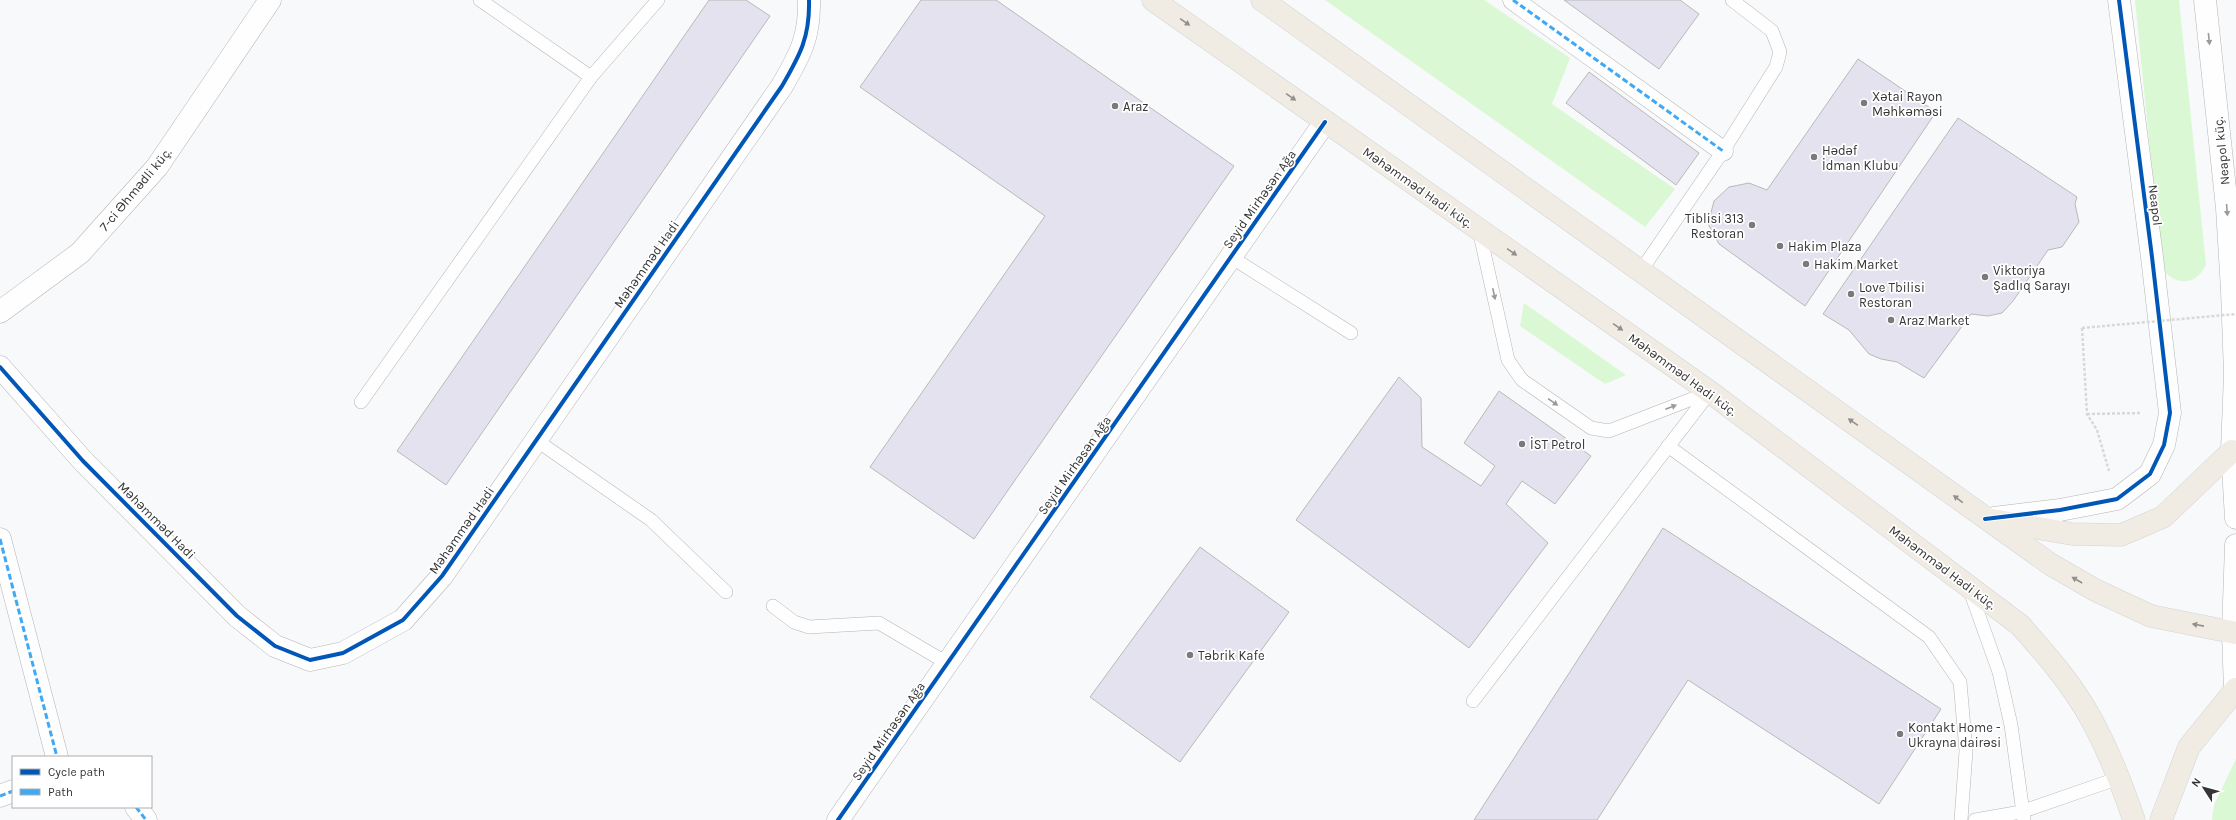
<svg xmlns="http://www.w3.org/2000/svg" width="2236" height="820" viewBox="0 0 2236 820" font-family="Karla,sans-serif">
	<style>
		.green { fill: #dbf8d4 }
		.building { fill: #e3e2ee; stroke: #b8b9b9 }
		.lines { fill: none; stroke-linecap: round; stroke-linejoin: round }
		.service-casing { stroke: #b5b5b6; stroke-width: 14 }
		.pedestrian-casing { stroke: #b5b5b6; stroke-width: 21 }
		.minor-casing { stroke: #b5b5b6; stroke-width: 23 }
		.tertiary-casing { stroke: #b5b5b6; stroke-width: 23 }
		.secondary-casing { stroke: #b5b5b6; stroke-width: 23 }
		.primary-casing { stroke: #d4d4d5; stroke-width: 23 }
		.path { stroke: #d8d8d9; stroke-width: 2.5; stroke-dasharray: 3 2; stroke-linecap: butt }
		.service { stroke: #fefefe; stroke-width: 13 }
		.pedestrian { stroke: #fefefe; stroke-width: 20 }
		.minor { stroke: #fefefe; stroke-width: 22 }
		.tertiary { stroke: #fefefe; stroke-width: 22 }
		.secondary { stroke: #fefefe; stroke-width: 22 }
		.primary { stroke: #f0ebe3; stroke-width: 22 }
		.path-bridge { stroke: #d8d8d9; stroke-width: 2.5; stroke-dasharray: 3 2; stroke-linecap: butt }
		.quiet { stroke: #3fa9f5; stroke-width: 3; stroke-dasharray: 6 3; stroke-linecap: butt }
		.cycleway-casing { stroke: #fff; stroke-width: 6 }
		.cycleway { stroke: #0057b8; stroke-width: 4 }
		.oneway { fill: #92908c }
		.oneway2 { fill: #9a9a9a }
		.poi-dot { fill: #797a7b; stroke: #fff; stroke-width: 1.5 }
		.labels { text-anchor: middle; stroke-width: 3.5; stroke-linejoin: round; paint-order: stroke }
		.poi-label { font-size: 13px; fill: #353536; stroke: #fff; text-anchor: start }
		.street-label { font-size: 13px; fill: #353536; stroke: #fff }
	</style>
	<rect width="100%" height="100%" fill="#f8f9fa"/>
	<!-- green -->
	<g class="green">
		<path d="M1325 0H1484L1570 58 1552 104 1675 189 1645 227Z"/>
		<path d="M2135 0H2179L2206 265C2196 286 2176 286 2162 269Z"/>
		<path d="M1524 303 1626 375 1605 384 1520 326Z"/>
		<path d="M2236 759V820H2212L2214 805Z"/>
	</g>
	<!-- building -->
	<g class="building">
		<path d="M709 0H746L770 16 446 485 397 451Z"/>
		<path d="M921 0H996L1234 166 974 539 870 467 1045 216 860 87Z"/>
		<path d="M1564 0H1680L1699 14 1659 69Z"/>
		<path d="M1858 59 1936 112 1805 306 1719 244 1708 224 1714 201 1729 187 1749 183 1767 190Z"/>
		<path d="M1589 72 1699 153 1676 185 1566 103Z"/>
		<path d="M1958 118 2077 197 2075 204 2079 222 2062 247 2048 250 2013 301 2002 313 1988 316 1971 314 1924 378 1897 362 1881 359 1869 354 1849 330 1823 314Z"/>
		<path d="M1399 377 1421 398 1422 447 1481 486 1495 466 1464 443 1499 391 1591 456 1555 504 1522 481 1506 504 1548 543 1469 648 1296 520Z"/>
		<path d="M1663 528 1941 709 1879 804 1688 680 1597 820H1474Z"/>
		<path d="M1200 547 1289 612 1180 762 1090 697Z"/>
	</g>
	<g class="lines">
		<defs>
			<g id="service">
				<path d="M480 0 591 77"/>
				<path d="M1479 230 1508 360 1522 380 1591 428 1609 431 1710 392"/>
				<path d="M1231 257 1351 333"/>
				<path d="M1640 272 1723 151 1776 67 1780 52 1772 31 1732 0"/>
				<path d="M361 402 591 77 658 0"/>
				<path d="M536 440 651 520 726 592"/>
				<path d="M1668 446 1929 637 1960 682 1966 751 1961 820"/>
				<path d="M1969 588 1999 672 2011 725 2024 820"/>
				<path d="M773 606 794 622 809 627 879 623 947 663"/>
				<path d="M1473 701 1710 392"/>
				<path d="M1975 820 2021 812 2119 778"/>
			</g>
			<path id="pedestrian" d="M1513 0 1723 151"/>
			<g id="minor">
				<path d="M0 367 83 461 237 616 275 646 310 660 343 653 403 620 442 576 782 86C800 55 810 37 809 0"/>
				<path d="M1994 518 2060 510 2117 499 2150 474 2164 445 2170 413 2152 257 2119 0"/>
				<path d="M0 539 57 757"/>
				<path d="M0 796 13 791"/>
				<path d="M136 807 146 820"/>
				<path d="M838 820 1325 122"/>
			</g>
			<path id="tertiary" d="M0 312 80 253 157 167 270 0"/>
			<g id="secondary">
				<path d="M2205 0 2227 208 2232 290 2235 374 2232 451 2236 518"/>
				<path d="M2235 690 2233 632 2236 545"/>
			</g>
			<g id="primary">
				<path d="M1153 0 1710 392 2020 625C2044 652 2072 684 2090 717 2108 749 2122 785 2134 820"/>
				<path d="M1262 0 2050 564 2095 590 2151 616 2236 633"/>
				<path d="M1992 520 2072 534 2121 535 2163 517 2232 451"/>
				<path d="M2161 820 2189 747 2236 689"/>
			</g>
		</defs>
		<!-- service casing -->
		<use href="#service" class="service-casing"/>
		<!-- pedestrian casing -->
		<use href="#pedestrian" class="pedestrian-casing"/>
		<!-- minor casing -->
		<use href="#minor" class="minor-casing"/>
		<!-- tertiary casing -->
		<use href="#tertiary" class="tertiary-casing"/>
		<!-- secondary casing -->
		<use href="#secondary" class="secondary-casing"/>
		<!-- primary casing -->
		<use href="#primary" class="primary-casing"/>
		<!-- path -->
		<g class="path">
			<path d="M2082 328 2087 414 2097 430 2109 471"/>
			<path d="M2087 414 2142 413"/>
		</g>
		<!-- service -->
		<use href="#service" class="service"/>
		<!-- pedestrian -->
		<use href="#pedestrian" class="pedestrian"/>
		<!-- minor -->
		<use href="#minor" class="minor"/>
		<!-- tertiary -->
		<use href="#tertiary" class="tertiary"/>
		<!-- secondary -->
		<use href="#secondary" class="secondary"/>
		<!-- primary -->
		<use href="#primary" class="primary"/>
		<!-- path-bridge -->
		<path class="path-bridge" d="M2082 328 2236 314"/>
		<!-- quiet -->
		<g class="quiet">
			<path d="M1513 0 1723 151"/>
			<path d="M0 539 57 757"/>
			<path d="M0 796 13 791"/>
			<path d="M136 807 146 820"/>
		</g>
		<defs>
			<g id="cycleway">
				<path d="M0 367 83 461 237 616 275 646 310 660 343 653 403 620 442 576 782 86C800 55 810 37 809 0"/>
				<path d="M1985 519 2060 510 2117 499 2150 474 2164 445 2170 413 2152 257 2119 0"/>
				<path d="M838 820 1325 122"/>
			</g>
		</defs>
		<!-- cycleway casing -->
		<use href="#cycleway" class="cycleway-casing"/>
		<!-- cycleway -->
		<use href="#cycleway" class="cycleway"/>
	</g>
	<!-- one-way arrows -->
	<defs><path id="oneway-solid" d="M-6-.8H1V-3.2L6.5 0L1 3.2V.8H-6Z"/></defs>
	<g class="oneway">
		<use href="#oneway-solid" transform="translate(1185 22) rotate(35)"/>
		<use href="#oneway-solid" transform="translate(1291 97) rotate(35)"/>
		<use href="#oneway-solid" transform="translate(1512 252) rotate(35)"/>
		<use href="#oneway-solid" transform="translate(1618 327) rotate(35)"/>
		<use href="#oneway-solid" transform="translate(1853 422) rotate(-145)"/>
		<use href="#oneway-solid" transform="translate(1958 499) rotate(-143)"/>
		<use href="#oneway-solid" transform="translate(2077 580) rotate(-150)"/>
		<use href="#oneway-solid" transform="translate(2198 625) rotate(-169)"/>
	</g>
	<g class="oneway2">
		<use href="#oneway-solid" transform="translate(2209 39) rotate(84)"/>
		<use href="#oneway-solid" transform="translate(2227 210) rotate(86)"/>
		<use href="#oneway-solid" transform="translate(1494 294) rotate(78)"/>
		<use href="#oneway-solid" transform="translate(1553 402) rotate(35)"/>
		<use href="#oneway-solid" transform="translate(1671 407) rotate(-21)"/>
	</g>
	<!-- markers -->
	<g class="poi-dot">
		<circle cx="1864" cy="103" r="4"/>
		<circle cx="1115" cy="106" r="4"/>
		<circle cx="1814" cy="157" r="4"/>
		<circle cx="1752" cy="225" r="4"/>
		<circle cx="1780" cy="246" r="4"/>
		<circle cx="1806" cy="264" r="4"/>
		<circle cx="1985" cy="277" r="4"/>
		<circle cx="1851" cy="294" r="4"/>
		<circle cx="1891" cy="320" r="4"/>
		<circle cx="1522" cy="444" r="4"/>
		<circle cx="1190" cy="655" r="4"/>
		<circle cx="1900" cy="734" r="4"/>
	</g>
	<g class="labels">
		<!-- poi labels -->
		<g class="poi-label">
			<text x="1872" y="101">Xətai Rayon<tspan x="1872" dy="15">Məhkəməsi</tspan></text>
			<text x="1123" y="111">Araz</text>
			<text x="1822" y="155">Hədəf<tspan x="1822" dy="15">İdman Klubu</tspan></text>
			<text x="1744" y="223" text-anchor="end">Tiblisi 313<tspan x="1744" dy="15">Restoran</tspan></text>
			<text x="1788" y="251">Hakim Plaza</text>
			<text x="1814" y="269">Hakim Market</text>
			<text x="1993" y="275">Viktoriya<tspan x="1993" dy="15">Şadlıq Sarayı</tspan></text>
			<text x="1859" y="292">Love Tbilisi<tspan x="1859" dy="15">Restoran</tspan></text>
			<text x="1899" y="325">Araz Market</text>
			<text x="1530" y="449">İST Petrol</text>
			<text x="1198" y="660">Təbrik Kafe</text>
			<text x="1908" y="732">Kontakt Home -<tspan x="1908" dy="15">Ukrayna dairəsi</tspan></text>
		</g>
		<!-- street labels -->
		<g class="street-label">
			<text transform="translate(2221 151) rotate(-96)" y="5">Neapol küç.</text>
			<text transform="translate(1418 187) rotate(35)" y="5">Məhəmməd Hadi küç.</text>
			<text transform="translate(135 189) rotate(-50)" y="5">7-ci Əhmədli küç.</text>
			<text transform="translate(1259 199) rotate(-55)" y="5">Seyid Mirhəsən Ağa</text>
			<text transform="translate(2156 205) rotate(83)" y="5">Neapol</text>
			<text transform="translate(646 264) rotate(-55)" y="5">Məhəmməd Hadi</text>
			<text transform="translate(1683 374) rotate(36)" y="5">Məhəmməd Hadi küç.</text>
			<text transform="translate(1074 465) rotate(-55)" y="5">Seyid Mirhəsən Ağa</text>
			<text transform="translate(157 520) rotate(45)" y="5">Məhəmməd Hadi</text>
			<text transform="translate(461 530) rotate(-55)" y="5">Məhəmməd Hadi</text>
			<text transform="translate(1943 567) rotate(37)" y="5">Məhəmməd Hadi küç.</text>
			<text transform="translate(888 731) rotate(-55)" y="5">Seyid Mirhəsən Ağa</text>
		</g>
	</g>
	<!-- legend -->
	<rect x="12" y="756" width="140" height="52" fill="#ffffff" stroke="#aeaeaf"/>
	<rect x="20" y="769" width="20" height="6" fill="#0057b8" stroke="#aeaeaf"/>
	<text x="48" y="776" font-size="12" fill="#353536">Cycle path</text>
	<rect x="20" y="789" width="20" height="6" fill="#3fa9f5" stroke="#aeaeaf"/>
	<text x="48" y="796" font-size="12" fill="#353536">Path</text>
	<!-- north arrow -->
	<g transform="translate(2204 788) rotate(306)" stroke="#ffffff" stroke-width="3" paint-order="stroke">
	<path d="M0-3L7 15L0 10L-7 15Z" fill="#353536"/>
	<text y="-6" font-size="11" font-weight="bold" text-anchor="middle" fill="#353536">N</text>
	</g>
</svg>
